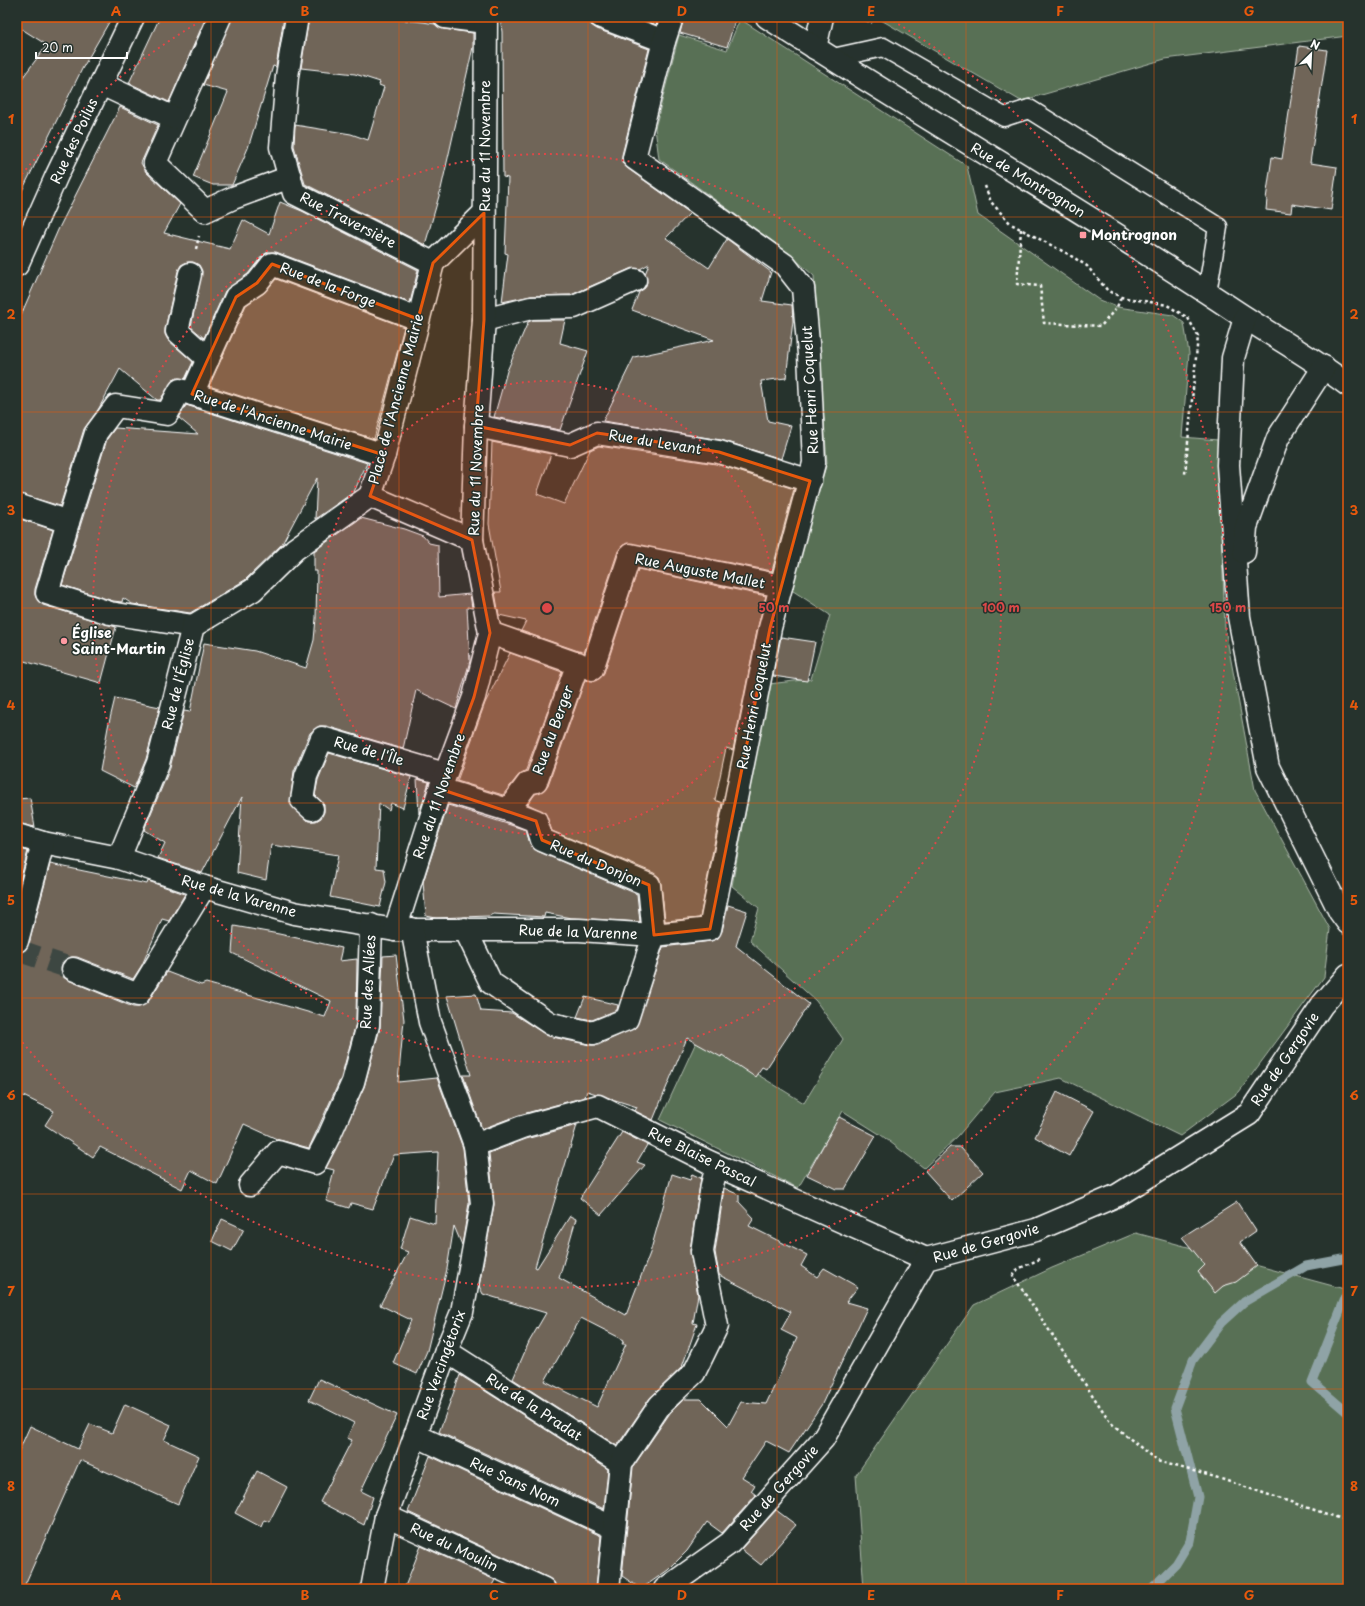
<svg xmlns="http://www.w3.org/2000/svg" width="1365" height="1606" viewBox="0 0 1365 1606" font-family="'Playpen Sans',sans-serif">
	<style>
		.green { fill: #587055; stroke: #acb8aa }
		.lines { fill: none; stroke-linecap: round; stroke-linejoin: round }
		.stream { stroke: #8fa3a6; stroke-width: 9 }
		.building { fill: #706559; stroke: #fff; fill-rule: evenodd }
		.street-tunnel { stroke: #3c4742; stroke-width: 22; stroke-dasharray: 22 11; stroke-linecap: butt }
		.lane-casing { stroke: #fff; stroke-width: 21 }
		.street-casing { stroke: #fff; stroke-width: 25 }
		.secondary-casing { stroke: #fff; stroke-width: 25 }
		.path { stroke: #fff; stroke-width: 2.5; stroke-dasharray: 3 3; stroke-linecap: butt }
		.lane { stroke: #26332d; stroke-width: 18 }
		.street { stroke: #26332d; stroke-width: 22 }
		.secondary { stroke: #26332d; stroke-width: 22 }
		.marked { fill: #e8590c; fill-opacity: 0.2; stroke: #e8590c; stroke-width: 3; stroke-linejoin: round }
		.grid { fill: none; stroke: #e8590c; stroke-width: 1; stroke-opacity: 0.55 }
		.ring { fill: none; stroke: #dc4848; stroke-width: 2; stroke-dasharray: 2 4 }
		.poi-dot { fill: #ff9aa2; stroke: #26332d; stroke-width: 1.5 }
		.labels { text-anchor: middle; stroke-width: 3; stroke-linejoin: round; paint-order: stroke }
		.street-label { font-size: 14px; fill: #fff; stroke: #26332d }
		.poi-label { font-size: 14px; font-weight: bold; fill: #fff; stroke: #26332d; text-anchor: start }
		.centre { fill: #dc4848; stroke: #26332d; stroke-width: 2 }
		.ring-label { font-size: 12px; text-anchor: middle; font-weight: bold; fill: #dc4848; stroke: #26332d; stroke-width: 3; stroke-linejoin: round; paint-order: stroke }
		.neatline { fill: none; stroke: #e8590c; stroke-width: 1.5 }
		.grid-label { font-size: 13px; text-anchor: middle; font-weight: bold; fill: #e8590c }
	</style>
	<rect width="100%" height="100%" fill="#26332d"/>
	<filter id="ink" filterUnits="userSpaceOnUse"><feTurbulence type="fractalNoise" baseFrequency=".025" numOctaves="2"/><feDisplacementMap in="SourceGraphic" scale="8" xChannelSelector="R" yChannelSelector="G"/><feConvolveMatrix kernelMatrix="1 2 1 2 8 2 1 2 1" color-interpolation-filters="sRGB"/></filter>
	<g filter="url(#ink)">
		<!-- green -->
		<g class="green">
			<path d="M876 17H1348V36L1165 59 1021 101Z"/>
			<path d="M740 19 967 166 978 215 1099 300 1117 307 1173 315 1184 323 1189 353 1182 437 1218 440 1225 628 1255 790 1330 929 1324 977 1239 1092 1180 1136 1061 1078 995 1092 958 1136 924 1168 881 1135 843 1111 798 1188 660 1120 698 1038 804 1103 843 1039 816 1001 750 941 759 908 732 886 769 684 811 679 830 615 787 587 827 463 814 276 787 252 659 159 655 128 679 35 727 50Z"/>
			<path d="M1136 1233 1348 1290V1589H864L856 1475 974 1305 1052 1268Z"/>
		</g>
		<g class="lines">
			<!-- stream -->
			<g class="stream">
				<path d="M1348 1291 1312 1382 1348 1413"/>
				<path d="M1151 1589 1176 1564 1190 1541 1198 1497 1175 1408 1193 1360 1221 1323 1244 1302 1306 1266 1348 1258"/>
			</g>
		</g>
		<!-- building -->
		<g class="building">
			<path d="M17 17H112L82 69 17 201V85L47 45 17 26Z"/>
			<path d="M160 17H206L169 102 129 83Z"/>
			<path d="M232 17H284L276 67 273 66 248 148 232 185H213L193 177 228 92 203 85Z"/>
			<path d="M309 17H375L423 22 435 24 443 29 473 33V47L441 189 425 245 305 184 294 146 295 125 351 134 368 140 384 87 379 85 380 82 355 74 301 68Z"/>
			<path d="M500 17H589L591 25 597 29 649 49 622 155V162L627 168 690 213 666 238 709 268 727 239 771 272 762 301 792 305 793 321 786 378 761 381 768 421 791 426 781 459 721 440 603 421 634 357 714 340 632 310 639 292 645 288 647 282 645 274 649 264 640 269H630L571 295 531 296 502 302 508 254 505 253 508 178 503 177 502 32Z"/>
			<path d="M636 17H659L656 25Z"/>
			<path d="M684 17H736L727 47 680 33Z"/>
			<path d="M1299 46 1327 50 1310 163 1337 167 1331 210 1292 204 1291 213 1266 210 1267 199H1266L1272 157 1282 159Z"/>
			<path d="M120 107 158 125 141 163 146 172 180 204 164 233 230 249 243 220 269 234 280 202 302 211 418 270 410 303 276 252H268L262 256 248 274 225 291 204 338 191 327 202 271 199 265 193 262H187L181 265 178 271 165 329V334L168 340 193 362 185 379 178 378 173 380 160 400H157L120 369 98 410 84 429 60 506 17 493V324L58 230Z"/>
			<path d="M276 279 404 327 374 439 209 386 246 305 264 293Z"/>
			<path d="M533 320H565L560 343 588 351 560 430 494 417 507 371 528 322Z"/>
			<path d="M186 405 367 463 354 492 315 519 317 478 282 544 245 580 190 613 132 604 123 598 122 602 113 601 62 585 107 439 115 428 198 434 179 418Z"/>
			<path d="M492 442 551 454 537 494 564 504 590 450 599 446 716 464 794 489 772 571 627 543 622 546 618 551 584 653 521 631 526 621 499 615 495 592H501L489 524Z"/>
			<path d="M17 518 53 530 35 589V595L38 601 43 605 116 627 101 683 17 659Z"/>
			<path d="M361 518 404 529 423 536 429 543 438 545 439 597 470 594 472 608 467 607 470 661 456 709 416 690 403 749 326 726H319L310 733 294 771 290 804 304 818 310 821H316L321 818 324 812V805L315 795 318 780 329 753 411 777 403 808 391 803 389 810 379 803 376 868 384 869 386 882 380 907 330 897 338 855 271 845 266 880 237 873 242 797 202 873 158 858 165 843 144 830 170 768 184 711 190 712 204 643 255 651 306 668 314 640 316 618 317 571H314V551Z"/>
			<path d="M638 569 766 596 758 626 733 750 726 748 715 800 722 803 700 918 665 921 661 884 659 877 654 873 552 831 545 813 528 804 535 794 544 790 548 785 585 680 595 681 600 678 604 673Z"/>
			<path d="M781 637 815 642 807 681 773 676Z"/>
			<path d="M510 653 562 672 526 770 518 776 503 795 457 781 485 703Z"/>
			<path d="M115 698 160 707 146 759 134 788 100 771 108 727Z"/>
			<path d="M417 779 429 782 419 814Z"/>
			<path d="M30 798 35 827 17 823V799Z"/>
			<path d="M448 805 526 830 530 844 537 851 637 894 640 922 571 918 545 913 544 917 493 914 489 916 436 918 426 916 423 882Z"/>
			<path d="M17 848 28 851 17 892Z"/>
			<path d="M50 864 147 884 148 881 185 894 169 921 162 919 142 965 133 979 77 957H71L65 959 62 964 61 971 63 977 68 980 133 1007H139L148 1002 167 972 201 985 206 983 325 1017 331 1001 232 953 234 926 279 934 342 948 339 961 357 959 356 1023 341 1078 309 1148 279 1140 244 1124 217 1184 191 1170 182 1189 100 1147 93 1157 45 1125 54 1111 17 1093V971L24 951 29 944Z"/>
			<path d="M728 905 747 911 736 946 809 1004 766 1069 762 1067 755 1077 722 1055 721 1057 687 1038 653 1120 635 1111 637 1107 587 1091 585 1097 519 1115 482 1129 463 1075H471L447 996 476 994 481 1011 512 1013 548 1036 590 1045H598L636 1027 663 947 711 941 718 938 722 931Z"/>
			<path d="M396 955 404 1020 398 1082 437 1078 463 1148 469 1203 462 1245 454 1226 447 1269 427 1351 417 1374 393 1363 411 1320 380 1305 408 1252 400 1249 410 1216 435 1224 438 1152 394 1155 373 1209 351 1203 349 1208 326 1201 334 1170 326 1168 364 1087 380 1028 383 956Z"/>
			<path d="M585 997 618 1005 617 1010 592 1020 577 1017Z"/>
			<path d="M1057 1092 1094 1111 1069 1156 1035 1137Z"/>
			<path d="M839 1117 876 1136 845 1189H836L807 1175Z"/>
			<path d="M577 1125 535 1267 537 1268 570 1216 576 1219 559 1278 626 1315 650 1253 672 1174 690 1180 692 1174 701 1178 690 1250 698 1295 693 1323 697 1324 682 1367 650 1398 617 1446 513 1379 529 1342 546 1313 483 1294 479 1286 494 1205 489 1153 526 1139ZM581 1318 624 1340 622 1344H626L597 1407 545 1381Z"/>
			<path d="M622 1132 647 1145 637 1162 645 1165 601 1215 580 1198Z"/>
			<path d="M950 1147H960L983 1172 952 1201 925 1171Z"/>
			<path d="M724 1188 739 1195V1202L754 1218 749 1226 807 1255 801 1266 817 1277 824 1268 858 1287 846 1302 867 1308 822 1404 789 1453 766 1441 742 1477 755 1485 751 1491 756 1495 722 1533 707 1522 687 1551 668 1570 641 1589 622 1576 633 1467 670 1413 684 1399H701L728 1426 741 1402 766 1404 797 1338 781 1330 791 1312 719 1275 715 1252Z"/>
			<path d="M1237 1202 1256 1231 1240 1242 1257 1266 1236 1282 1223 1286 1215 1293 1198 1272 1205 1265 1182 1237Z"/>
			<path d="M222 1219 244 1229 232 1251 212 1241Z"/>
			<path d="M460 1375 608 1469 604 1509 439 1432Z"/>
			<path d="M319 1379 397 1415 361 1491 373 1497 364 1525 320 1502 352 1440 347 1438 354 1423 309 1400Z"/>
			<path d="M125 1404 171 1425 164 1440 199 1456 178 1504 80 1460 23 1589H17V1455L30 1426 78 1449 90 1424 112 1433Z"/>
			<path d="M430 1456 601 1536 596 1589H561L556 1587 554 1582 549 1578 408 1512Z"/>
			<path d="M257 1471 287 1487 269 1522 264 1520 261 1527 235 1513Z"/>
			<path d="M776 1510 796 1525 761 1565 741 1549Z"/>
			<path d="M421 1546 495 1580 490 1589H404Z"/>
		</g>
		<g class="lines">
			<!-- street-tunnel -->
			<path class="street-tunnel" d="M17 950 73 969"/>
			<defs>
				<path id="lane" d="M833 58 883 47 1004 117 1029 109 1218 227 1207 293"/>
				<g id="street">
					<path d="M220 17 155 163 205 211 233 198 290 177"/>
					<path d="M297 17 287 76 281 147 294 193 433 263"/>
					<path d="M445 17 485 22"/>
					<path d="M601 17 664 41"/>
					<path d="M815 48 822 17"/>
					<path d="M101 84 174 118"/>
					<path d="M17 265 57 175 133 17"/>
					<path d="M190 274 177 331 208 359"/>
					<path d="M484 320 531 308 574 307 635 280"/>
					<path d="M192 394 236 297 257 283 272 264 418 319"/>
					<path d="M476 426 570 445 597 433 652 441 719 452 810 481"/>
					<path d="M17 505 68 522 96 433 116 406 167 414 180 390 384 455"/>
					<path d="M68 522 47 593 110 613 193 626"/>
					<path d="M472 540 370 496 384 455 433 263 484 213"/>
					<path d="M490 633 592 669 630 555 781 586"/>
					<path d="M440 789 508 810 536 821 542 840 649 885 654 935 710 929 770 628 814 463 809 354 803 288 785 265 634 158 664 41 672 17"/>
					<path d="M312 809 302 800 306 776 322 738 445 774"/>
					<path d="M508 810 528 783 536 781 578 663"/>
					<path d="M17 835 43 843 119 858 204 887 294 913 395 930H579L654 935 627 1019 593 1033 551 1024 491 983 465 929"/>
					<path d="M119 858 158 763 193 626 253 590 295 549 370 496"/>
					<path d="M395 930 440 789 474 697 490 633 472 540 476 426 484 320 486 17"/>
					<path d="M17 941 43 843"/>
					<path d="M73 969 138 995 204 887"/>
					<path d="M475 1145 522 1127 598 1106 707 1161 926 1259"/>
					<path d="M250 1185 278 1152 315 1163 329 1136 353 1082 368 1025 371 925"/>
					<path d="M446 1351 621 1463"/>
					<path d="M415 1435 614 1528"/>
					<path d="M386 1516 544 1589"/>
					<path d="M372 1589 386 1516 446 1351 462 1312 482 1203 475 1145 430 1022 412 929"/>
					<path d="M608 1589 621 1463 660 1405 694 1373 717 1326 702 1252 712 1185 717 1166"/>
					<path d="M665 1589 730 1543 823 1439 926 1259 1036 1230 1118 1195 1249 1114 1322 1005 1348 975"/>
				</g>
				<g id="secondary">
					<path d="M767 17C920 116 1078 207 1229 307 1269 334 1310 356 1348 385"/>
					<path d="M1245 318 1233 358 1228 465 1239 617 1268 767 1340 912 1348 923"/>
					<path d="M1244 552 1246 527 1278 438 1324 367"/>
				</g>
			</defs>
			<!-- lane casing -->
			<use href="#lane" class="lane-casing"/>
			<!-- street casing -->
			<use href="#street" class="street-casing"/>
			<!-- secondary casing -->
			<use href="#secondary" class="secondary-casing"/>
			<!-- path -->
			<g class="path">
				<path d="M861 17 872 23"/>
				<path d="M985 186 991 202 1011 224 1068 254 1087 266 1108 291 1121 297 1167 305 1188 318 1198 336 1185 474"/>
				<path d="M1021 229 1017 284 1040 286 1044 323 1101 326 1117 307 1121 297"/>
				<path d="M196 249 199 236"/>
				<path d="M1040 1259 1018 1269 1013 1276 1111 1423 1157 1461 1215 1477 1348 1521"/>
			</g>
			<!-- lane -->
			<use href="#lane" class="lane"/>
			<!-- street -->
			<use href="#street" class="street"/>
			<!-- secondary -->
			<use href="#secondary" class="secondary"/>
		</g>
	</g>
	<!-- marked area -->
	<path class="marked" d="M484 213V320L476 426 570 445 597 433 652 441 719 452 810 481 770 628 710 929 654 935 649 885 542 840 536 821 440 789 474 697 490 633 472 540 370 496 384 455 192 394 236 297 257 283 272 264 418 319 433 263Z"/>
	<!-- grid -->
	<path class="grid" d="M211 17V1589M399 17V1589M588 17V1589M777 17V1589M966 17V1589M1154 17V1589M17 217H1348M17 412H1348M17 608H1348M17 803H1348M17 998H1348M17 1194H1348M17 1389H1348"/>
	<!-- distance rings -->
	<circle cx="547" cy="608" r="227" fill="#dc4848" fill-opacity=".12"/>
	<g class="ring">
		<circle cx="547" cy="608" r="227"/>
		<circle cx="547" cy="608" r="454"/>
		<path d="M18 179A681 681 0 0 1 206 18M888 18A681 681 0 1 1 18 1037"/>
	</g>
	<!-- markers -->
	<g class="poi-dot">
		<rect x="1079" y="231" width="8" height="8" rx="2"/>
		<circle cx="64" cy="641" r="4"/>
	</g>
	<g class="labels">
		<!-- street labels -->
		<g class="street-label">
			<text transform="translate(74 141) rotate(-65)" y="5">Rue des Poilus</text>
			<text transform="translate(485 146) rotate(-90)" y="5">Rue du 11 Novembre</text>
			<text transform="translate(1028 180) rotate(31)" y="5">Rue de Montrognon</text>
			<text transform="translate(348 220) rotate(27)" y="5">Rue Traversière</text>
			<text transform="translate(328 285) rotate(21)" y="5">Rue de la Forge</text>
			<text transform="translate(810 390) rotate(-93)" y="5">Rue Henri Coquelut</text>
			<text transform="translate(396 399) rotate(-75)" y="5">Place de l'Ancienne Mairie</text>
			<text transform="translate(273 420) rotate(18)" y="5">Rue de l'Ancienne Mairie</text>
			<text transform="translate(655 442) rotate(9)" y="5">Rue du Levant</text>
			<text transform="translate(476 470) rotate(-88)" y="5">Rue du 11 Novembre</text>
			<text transform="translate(700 571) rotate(11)" y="5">Rue Auguste Mallet</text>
			<text transform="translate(178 684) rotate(-76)" y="5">Rue de l'Église</text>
			<text transform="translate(754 706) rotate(-79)" y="5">Rue Henri Coquelut</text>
			<text transform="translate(553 730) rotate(-70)" y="5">Rue du Berger</text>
			<text transform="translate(369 751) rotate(16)" y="5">Rue de l'Île</text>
			<text transform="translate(439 796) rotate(-71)" y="5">Rue du 11 Novembre</text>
			<text transform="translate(596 863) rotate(23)" y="5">Rue du Donjon</text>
			<text transform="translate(239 896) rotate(16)" y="5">Rue de la Varenne</text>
			<text transform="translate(578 932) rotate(2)" y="5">Rue de la Varenne</text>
			<text transform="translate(368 982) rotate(-87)" y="5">Rue des Allées</text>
			<text transform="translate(1285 1059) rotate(-56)" y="5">Rue de Gergovie</text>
			<text transform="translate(702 1157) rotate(26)" y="5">Rue Blaise Pascal</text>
			<text transform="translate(986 1243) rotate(-16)" y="5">Rue de Gergovie</text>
			<text transform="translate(441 1365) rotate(-70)" y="5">Rue Vercingétorix</text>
			<text transform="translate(534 1407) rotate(33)" y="5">Rue de la Pradat</text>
			<text transform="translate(515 1482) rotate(25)" y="5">Rue Sans Nom</text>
			<text transform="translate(779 1488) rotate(-48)" y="5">Rue de Gergovie</text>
			<text transform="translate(454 1547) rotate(25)" y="5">Rue du Moulin</text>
		</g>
		<!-- poi labels -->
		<g class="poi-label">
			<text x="1091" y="240">Montrognon</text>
			<text x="72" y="638">Église<tspan x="72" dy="16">Saint-Martin</tspan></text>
		</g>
	</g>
	<circle cx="547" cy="608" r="6" class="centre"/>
	<g class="ring-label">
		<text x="774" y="612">50 m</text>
		<text x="1001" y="612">100 m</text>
		<text x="1228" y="612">150 m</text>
	</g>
	<!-- margin -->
	<rect width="1365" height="1606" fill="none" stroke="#26332d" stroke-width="44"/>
	<!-- north arrow -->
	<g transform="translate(1311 54) rotate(24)" stroke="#26332d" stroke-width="3" paint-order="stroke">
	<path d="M0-3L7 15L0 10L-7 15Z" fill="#ffffff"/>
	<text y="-6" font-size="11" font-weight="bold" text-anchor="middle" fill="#ffffff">N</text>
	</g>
	<!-- scale -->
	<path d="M36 52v6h91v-6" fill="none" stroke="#ffffff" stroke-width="2"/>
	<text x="42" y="52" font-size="12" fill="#ffffff" stroke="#26332d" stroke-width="3" paint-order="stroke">20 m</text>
	<rect x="22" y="22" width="1321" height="1562" class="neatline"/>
	<g class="grid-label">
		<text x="116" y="16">A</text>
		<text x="305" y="16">B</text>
		<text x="494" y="16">C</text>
		<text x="682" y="16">D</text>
		<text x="871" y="16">E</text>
		<text x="1060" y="16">F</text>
		<text x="1249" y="16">G</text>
		<text x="11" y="124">1</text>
		<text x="1354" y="124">1</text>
		<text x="11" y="319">2</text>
		<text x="1354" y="319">2</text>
		<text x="11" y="515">3</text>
		<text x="1354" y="515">3</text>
		<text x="11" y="710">4</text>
		<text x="1354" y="710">4</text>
		<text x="11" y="905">5</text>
		<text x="1354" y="905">5</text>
		<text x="11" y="1100">6</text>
		<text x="1354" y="1100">6</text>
		<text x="11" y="1296">7</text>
		<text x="1354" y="1296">7</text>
		<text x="11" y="1491">8</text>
		<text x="1354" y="1491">8</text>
		<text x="116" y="1600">A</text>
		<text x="305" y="1600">B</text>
		<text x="494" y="1600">C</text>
		<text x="682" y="1600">D</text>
		<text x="871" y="1600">E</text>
		<text x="1060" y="1600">F</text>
		<text x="1249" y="1600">G</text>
	</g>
</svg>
